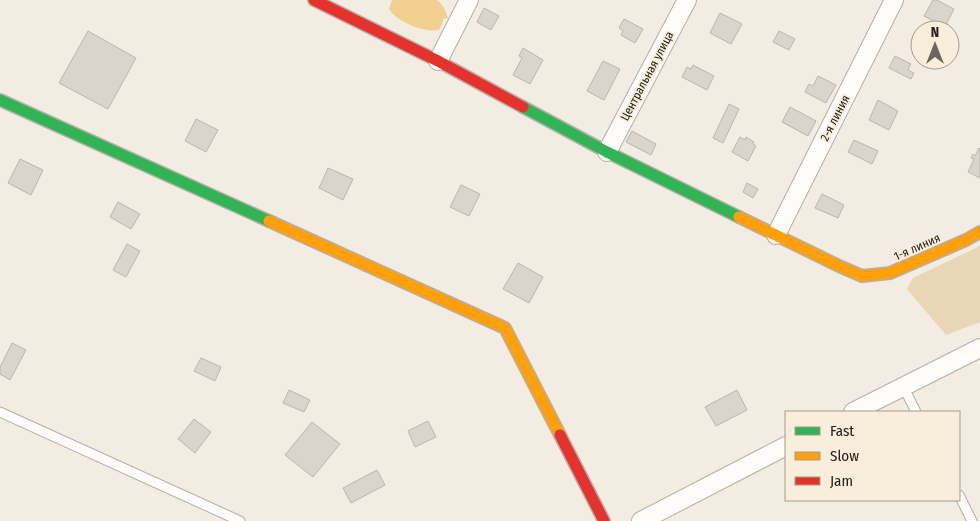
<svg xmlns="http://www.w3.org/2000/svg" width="980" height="521" viewBox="0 0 980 521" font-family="'Fira Sans Condensed',sans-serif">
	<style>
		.green { fill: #e8d6b6 }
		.water { fill: #f1cf8f }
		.building { fill: #dad5cc; stroke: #bab6ae }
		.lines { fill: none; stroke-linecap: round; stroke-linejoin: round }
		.lane-casing { stroke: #b4b0a8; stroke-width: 11 }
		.street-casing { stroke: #b4b0a8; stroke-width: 20 }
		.fast-casing { stroke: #b4b0a8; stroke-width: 14 }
		.slow-casing { stroke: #b4b0a8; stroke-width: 14 }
		.jam-casing { stroke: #b4b0a8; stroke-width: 14 }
		.lane { stroke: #fdfcfb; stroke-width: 9 }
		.street { stroke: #fdfcfb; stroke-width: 18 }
		.fast { stroke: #30b455; stroke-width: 11 }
		.slow { stroke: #ff9f0a; stroke-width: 11 }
		.jam { stroke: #e5322d; stroke-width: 11 }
		.labels { text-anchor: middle; stroke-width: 4; stroke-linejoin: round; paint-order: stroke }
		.street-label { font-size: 12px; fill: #232019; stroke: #f9eedb }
	</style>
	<rect width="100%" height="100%" fill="#f2ece2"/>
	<!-- green -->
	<path class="green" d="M980 246V322L946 335 907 289 913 278Z"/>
	<!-- water -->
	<path class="water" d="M392 0H437C443 5 446 11 448 18L443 19 442 24 439 30C424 33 397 22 389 9Z"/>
	<!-- building -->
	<g class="building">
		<path d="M933 0H937L954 9 945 27 924 16Z"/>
		<path d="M484 8 499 16 491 30 477 22Z"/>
		<path d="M720 13 742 24 731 44 710 33Z"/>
		<path d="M624 19 643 29 635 43 621 35 623 31 619 28Z"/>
		<path d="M88 31 136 58 108 109 59 83Z"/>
		<path d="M779 31 795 39 789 50 773 42Z"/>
		<path d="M523 48 543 60 530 84 513 75 522 58 519 56Z"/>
		<path d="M895 56 911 64 908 70 914 73 911 79 889 68Z"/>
		<path d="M603 61 620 69 604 100 587 91Z"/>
		<path d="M693 65 714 76 707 90 682 77 687 67 691 69Z"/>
		<path d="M818 76 836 85 826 103 805 92 809 84 813 86Z"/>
		<path d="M878 100 898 111 889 130 869 120Z"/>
		<path d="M729 104 739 109 723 143 713 138Z"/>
		<path d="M790 107 816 121 808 136 782 122Z"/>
		<path d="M196 119 218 130 206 152 185 141Z"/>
		<path d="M632 131 656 144 651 155 626 142Z"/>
		<path d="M740 137 745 140 746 137 754 142 753 144 756 146 748 161 732 152Z"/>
		<path d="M854 140 878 151 872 164 848 152Z"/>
		<path d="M979 148 980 149V178L968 172 974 159 971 158 973 154 975 156Z"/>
		<path d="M20 159 43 170 31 195 8 183Z"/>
		<path d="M328 168 353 179 343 200 319 188Z"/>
		<path d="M747 183 758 189 753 198 743 192Z"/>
		<path d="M461 185 480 194 469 216 450 207Z"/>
		<path d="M822 194 844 205 838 218 815 208Z"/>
		<path d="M118 202 140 214 131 229 110 217Z"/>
		<path d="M127 244 140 251 126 277 113 270Z"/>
		<path d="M518 263 543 277 529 303 503 289Z"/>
		<path d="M12 343 26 350 10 380 0 374V367Z"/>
		<path d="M201 358 221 367 215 381 194 371Z"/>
		<path d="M289 390 310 400 304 412 283 403Z"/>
		<path d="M737 390 747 410 716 426 705 407Z"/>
		<path d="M194 419 211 432 195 453 178 439Z"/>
		<path d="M428 421 436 437 415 447 408 431Z"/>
		<path d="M312 422 340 444 313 477 285 455Z"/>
		<path d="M377 470 385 485 351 503 343 488Z"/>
	</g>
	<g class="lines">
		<defs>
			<g id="lane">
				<path d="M903 386 916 412"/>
				<path d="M0 412 240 521"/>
				<path d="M959 495 972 521"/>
			</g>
			<g id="street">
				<path d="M438 61 469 0"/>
				<path d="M607 152 687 0"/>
				<path d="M776 235 894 0"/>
				<path d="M853 412 980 348"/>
				<path d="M641 521 786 446"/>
			</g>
			<g id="fast">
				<path d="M0 100 269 221"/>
				<path d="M523 107 607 152 739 217"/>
			</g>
			<g id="slow">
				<path d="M739 217 839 266 862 276 890 273 966 240 980 232"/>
				<path d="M269 221 505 328 560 435"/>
			</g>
			<g id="jam">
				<path d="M314 0 438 61 523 107"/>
				<path d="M560 435 604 521"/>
			</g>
		</defs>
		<!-- lane casing -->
		<use href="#lane" class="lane-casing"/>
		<!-- street casing -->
		<use href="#street" class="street-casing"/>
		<!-- fast casing -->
		<use href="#fast" class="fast-casing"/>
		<!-- slow casing -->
		<use href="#slow" class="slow-casing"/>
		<!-- jam casing -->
		<use href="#jam" class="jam-casing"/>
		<!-- lane -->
		<use href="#lane" class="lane"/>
		<!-- street -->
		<use href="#street" class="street"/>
		<!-- fast -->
		<use href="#fast" class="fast"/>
		<!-- slow -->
		<use href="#slow" class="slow"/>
		<!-- jam -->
		<use href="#jam" class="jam"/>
	</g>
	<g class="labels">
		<!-- street labels -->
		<g class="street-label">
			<text transform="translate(647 76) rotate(-62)" y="4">Центральная улица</text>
			<text transform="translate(835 118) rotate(-63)" y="4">2-я линия</text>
			<text transform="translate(917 247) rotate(-24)" y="4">1-я линия</text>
		</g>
	</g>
	<!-- legend -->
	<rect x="785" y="411" width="175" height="90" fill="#f9eedb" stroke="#a39c8d"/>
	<rect x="795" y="427" width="25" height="8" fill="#30b455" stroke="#a39c8d"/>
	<text x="830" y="436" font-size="15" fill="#232019">Fast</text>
	<rect x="795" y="452" width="25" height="8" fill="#ff9f0a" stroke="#a39c8d"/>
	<text x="830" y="461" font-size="15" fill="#232019">Slow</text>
	<rect x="795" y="477" width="25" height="8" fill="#e5322d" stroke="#a39c8d"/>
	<text x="830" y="486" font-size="15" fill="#232019">Jam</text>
	<!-- north arrow -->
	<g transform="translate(935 45)"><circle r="24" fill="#f9eedb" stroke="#a39c8d"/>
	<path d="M0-4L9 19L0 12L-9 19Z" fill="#6b675f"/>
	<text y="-8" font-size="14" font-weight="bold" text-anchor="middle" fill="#232019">N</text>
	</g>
</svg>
